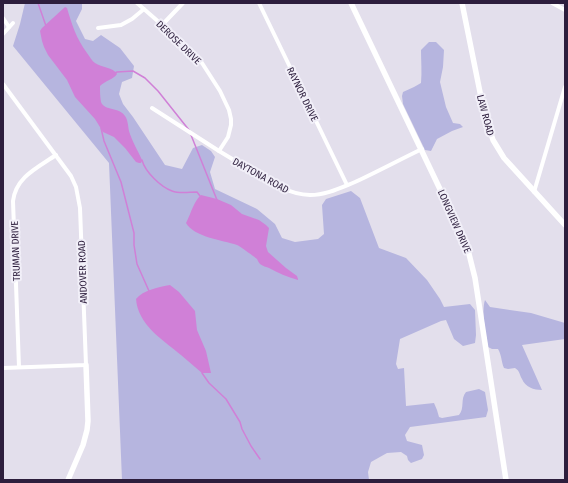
<svg xmlns="http://www.w3.org/2000/svg" width="568" height="483" viewBox="0 0 568 483" font-family="'Fira Sans Condensed',sans-serif">
	<style>
		.green { fill: #b6b5df }
		.water { fill: #d080d7 }
		.lines { fill: none; stroke-linecap: round; stroke-linejoin: round }
		.stream { stroke: #d080d7; stroke-width: 1.5 }
		.street { stroke: #fff; stroke-width: 4 }
		.secondary { stroke: #fff; stroke-width: 5.5 }
		.labels { text-anchor: middle; stroke-width: 4; stroke-linejoin: round; paint-order: stroke }
		.street-label { font-size: 10px; fill: #2d1e3d; stroke: #f1eff8 }
	</style>
	<rect width="100%" height="100%" fill="#e3dfec"/>
	<!-- green -->
	<g class="green">
		<path d="M25 3H82V9L76 21 85 39 93 41 101 35 120 48 134 66 132 78 122 82 119 94 123 104 133 117 165 165 182 169 193 148 202 145 211 151 215 157 210 172 215 189 257 209 275 224 282 238 295 242 318 239 324 234 322 205 326 199 351 191 360 198 379 248 406 258 427 280 440 299 444 307 470 304 475 310 476 335 475 343 463 346 454 339 446 320 441 321 400 339 396 364 398 369 404 368 406 406 434 403 437 410 439 417 442 418 459 415C465 408 460 399 466 392L479 389 485 392 488 410 486 417 410 427 405 435 407 441 422 445 424 455 422 459 411 463 408 460 407 456 401 452 387 453 371 462 368 472 369 480H122L109 163 13 46 20 24Z"/>
		<path d="M429 42H436L444 50 443 67 440 82 446 107 453 123 460 124 463 127 452 131 437 139 431 151 425 150 403 104 402 96 403 92 414 87 421 83C422 72 421 61 421 50Z"/>
		<path d="M485 300 490 307 531 313 565 323V339L522 345 542 390C534 390 525 387 522 379 519 374 520 371 515 368L508 369 504 368C501 361 502 356 498 349H492L488 347C486 335 481 312 485 300Z"/>
	</g>
	<!-- water -->
	<g class="water">
		<path d="M65 7 67 8C72 25 76 38 87 53 90 57 92 61 95 63 102 68 113 67 117 74 114 79 105 81 100 86 100 91 100 97 101 102 104 111 120 107 125 116 128 120 128 126 129 131 132 141 138 151 142 160L141 163H139L136 162 125 148 114 137 103 132 95 119 75 97 67 80 48 55 44 47 42 41 40 31 42 28Z"/>
		<path d="M201 195 217 199 231 205 242 214 259 220 266 225 269 228 266 246 268 252 286 268 297 276 298 279V280C287 277 278 273 269 268 267 267 262 266 260 264 259 263 258 261 257 259 253 256 240 246 237 245 222 240 194 237 186 223L187 221C191 213 194 201 201 195Z"/>
		<path d="M170 285 179 292 195 311 197 330 206 351 211 373H202C195 367 188 361 181 355 163 340 138 325 136 299 143 290 159 287 170 285Z"/>
	</g>
	<g class="lines">
		<!-- stream -->
		<g class="stream">
			<path d="M38 3 46 26"/>
			<path d="M115 73 117 72 133 71 145 78 158 91 189 130"/>
			<path d="M102 128H101L104 141 121 182 134 233V245L137 264 149 291 148 292"/>
			<path d="M191 135 217 200"/>
			<path d="M141 161 142 160C145 172 161 187 172 191 180 194 189 192 197 192L200 196"/>
			<path d="M204 371 202 373 209 383 226 399 240 422 242 429 251 446 260 459"/>
		</g>
		<!-- street -->
		<g class="street">
			<path d="M137 3 176 37 202 63 220 91 229 110 231 119V125L228 137 219 151"/>
			<path d="M259 3 347 185"/>
			<path d="M552 3 565 10"/>
			<path d="M3 18 9 27"/>
			<path d="M162 25 183 3"/>
			<path d="M98 28 121 25 132 19 144 9"/>
			<path d="M3 34 13 23"/>
			<path d="M3 84 71 176 76 187 80 208 86 365 3 368"/>
			<path d="M152 108 219 151 277 186C288 191 298 195 310 195 326 195 340 188 355 182 377 172 399 160 422 149"/>
			<path d="M534 192 565 87"/>
			<path d="M19 367 13 201C16 177 37 168 56 155"/>
		</g>
		<!-- secondary -->
		<g class="secondary">
			<path d="M351 3 460 231 468 250 475 278 506 480"/>
			<path d="M462 3 484 112 493 140 504 158 565 225"/>
			<path d="M68 480 83 445 87 430 88 421 86 365"/>
		</g>
	</g>
	<g class="labels">
		<!-- street labels -->
		<g class="street-label">
			<text transform="translate(179 42) rotate(44)" y="4">DEROSE DRIVE</text>
			<text transform="translate(303 94) rotate(64)" y="4">RAYNOR DRIVE</text>
			<text transform="translate(486 115) rotate(75)" y="4">LAW ROAD</text>
			<text transform="translate(261 175) rotate(29)" y="4">DAYTONA ROAD</text>
			<text transform="translate(455 221) rotate(66)" y="4">LONGVIEW DRIVE</text>
			<text transform="translate(15 251) rotate(-92)" y="4">TRUMAN DRIVE</text>
			<text transform="translate(82 272) rotate(-92)" y="4">ANDOVER ROAD</text>
		</g>
	</g>
	<!-- border -->
	<rect width="568" height="483" fill="none" stroke="#2d1e3d" stroke-width="8"/>
</svg>
